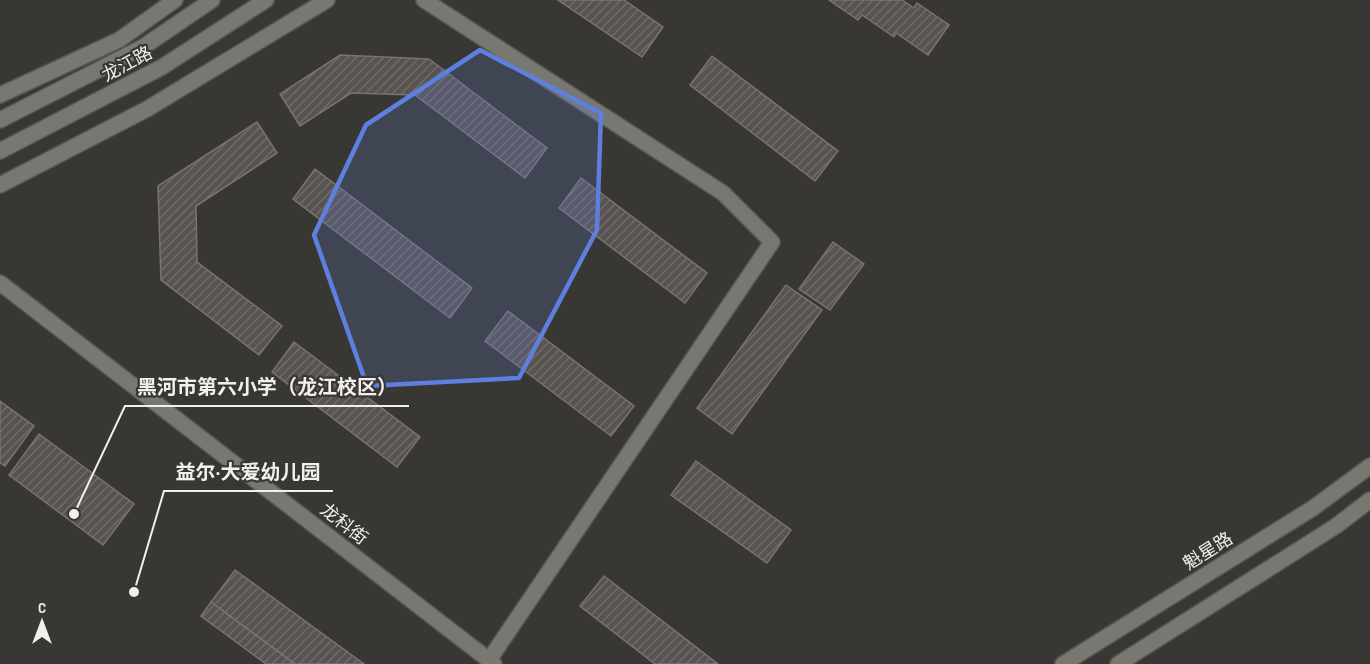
<svg xmlns="http://www.w3.org/2000/svg" width="1370" height="664" viewBox="0 0 1370 664" font-family="'Sofia Sans Condensed','Noto Sans SC',sans-serif">
	<style>
		.building { fill: url(#building-hatch); stroke: #797371; stroke-width: 1.5 }
		.lines { fill: none; stroke-linecap: round; stroke-linejoin: round }
		.minor-casing { stroke: #575552; stroke-width: 18 }
		.minor { stroke: #797772; stroke-width: 15 }
		.marked { fill: #5d7fde; fill-opacity: 0.2; stroke: #5d7fde; stroke-width: 4.5; stroke-linejoin: round }
		.labels { text-anchor: middle; stroke-width: 4.5; stroke-linejoin: round; paint-order: stroke }
		.street-label { font-size: 18px; fill: #f1f0ed; stroke: #393733 }
		.leader { fill: none; stroke: #f1f0ed; stroke-width: 2 }
		.callout-dot { fill: #f1f0ed; stroke: #393733; stroke-width: 2 }
		.callout-label { font-size: 20px; text-anchor: middle; font-weight: bold; fill: #f1f0ed; stroke: #393733; stroke-width: 4.5; stroke-linejoin: round; paint-order: stroke }
	</style>
	<defs>
		<pattern id="building-hatch" width="6" height="6" patternUnits="userSpaceOnUse" patternTransform="scale(1.5)"><rect width="6" height="6" fill="#585250"/><path d="M-1 1l2-2M0 6l6-6M5 7l2-2" fill="none" stroke="#706b6a"/></pattern>
	</defs>
	<rect width="100%" height="100%" fill="#393733"/>
	<!-- building -->
	<g class="building">
		<path d="M558 0H624L663 27 642 57Z"/>
		<path d="M829 0H902L914 8 917 3 949 25 928 55 896 33 894 37 862 15 858 20Z"/>
		<path d="M340 55 429 59 547 148 525 178 415 95 351 93 300 126 280 94Z"/>
		<path d="M712 56 838 151 815 181 690 85Z"/>
		<path d="M257 122 277 153 196 206 197 262 282 326 259 355 161 280 158 186Z"/>
		<path d="M315 169 472 288 450 318 293 199Z"/>
		<path d="M581 178 707 273 685 303 559 208Z"/>
		<path d="M833 242 864 264 830 310 799 289Z"/>
		<path d="M786 285 822 310 732 434 697 408Z"/>
		<path d="M508 311 634 406 611 436 485 341Z"/>
		<path d="M294 342 420 437 397 467 272 372Z"/>
		<path d="M0 401 34 426 5 466 0 463Z"/>
		<path d="M39 434 134 504 103 545 9 475Z"/>
		<path d="M696 461 791 530 767 563 671 495Z"/>
		<path d="M235 570 364 664H295L211 602Z"/>
		<path d="M604 576 718 664H655L580 606Z"/>
		<path d="M211 602 295 664H266L201 616Z"/>
	</g>
	<g class="lines">
		<defs>
			<g id="minor">
				<path d="M424 0 723 193 772 242 489 660"/>
				<path d="M0 95 119 40 175 0"/>
				<path d="M0 120 143 47 212 0"/>
				<path d="M0 151 162 67 266 0"/>
				<path d="M0 185 147 109 327 0"/>
				<path d="M0 283 494 664"/>
				<path d="M1063 664 1313 508 1370 466"/>
				<path d="M1118 664 1336 526 1370 500"/>
			</g>
		</defs>
		<!-- minor casing -->
		<use href="#minor" class="minor-casing"/>
		<!-- minor -->
		<use href="#minor" class="minor"/>
	</g>
	<!-- marked area -->
	<path class="marked" d="M480 50 601 113 597 230 519 378 367 386 314 235 366 125Z"/>
	<g class="labels">
		<!-- street labels -->
		<g class="street-label">
			<text transform="translate(127 64) rotate(-28)" y="6">龙江路</text>
			<text transform="translate(344 524) rotate(38)" y="6">龙科街</text>
			<text transform="translate(1208 551) rotate(-32)" y="6">魁星路</text>
		</g>
	</g>
	<!-- callouts -->
	<path class="leader" d="M74 514L125 406H409M134 592L164 491H333"/>
	<g class="callout-dot">
		<circle cx="74" cy="514" r="6"/>
		<circle cx="134" cy="592" r="6"/>
	</g>
	<g class="callout-label">
		<text x="267" y="394">黑河市第六小学（龙江校区）</text>
		<text x="248" y="479">益尔·大爱幼儿园</text>
	</g>
	<!-- north arrow -->
	<g transform="translate(42 622)" stroke="#393733" stroke-width="4.5" paint-order="stroke">
	<path d="M0-4.5L10 22L0 15L-10 22Z" fill="#f1f0ed"/>
	<text y="-9" font-size="16" font-weight="bold" text-anchor="middle" fill="#f1f0ed">С</text>
	</g>
</svg>
